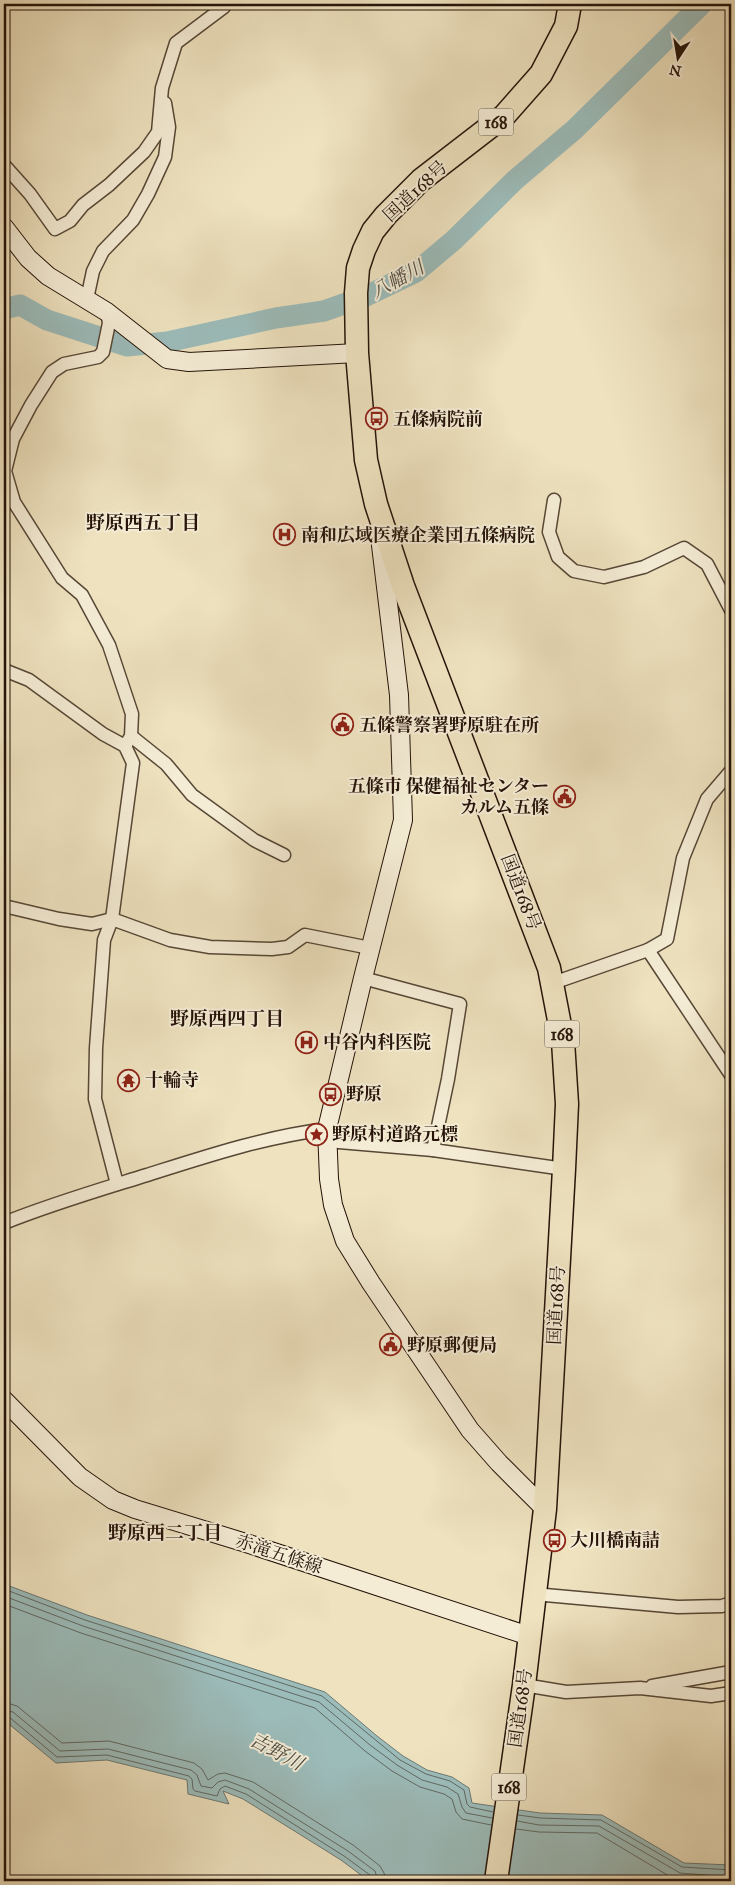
<svg xmlns="http://www.w3.org/2000/svg" width="735" height="1885" viewBox="0 0 735 1885" font-family="'IM FELL Great Primer','Noto Serif JP',serif">
	<style>
		.water { fill: #9cbcba; stroke: #6c7873 }
		.lines { fill: none; stroke-linecap: round; stroke-linejoin: round }
		.shore { stroke: #606862; stroke-width: 1 }
		.river { stroke: #9cbcba; stroke-width: 21 }
		.street-casing { stroke: #574736; stroke-width: 15 }
		.secondary-casing { stroke: #251309; stroke-width: 20 }
		.highway-casing { stroke: #251309; stroke-width: 25 }
		.street { stroke: #f4ecd5; stroke-width: 12 }
		.secondary { stroke: #f4ecd5; stroke-width: 18 }
		.highway { stroke: #eee2bf; stroke-width: 22 }
		.labels { text-anchor: middle; stroke-width: 4; stroke-linejoin: round; paint-order: stroke }
		.shield { fill: #f4ecd5; stroke: #635446; stroke-width: 1 }
		.shield-label { font-size: 16px; font-weight: bold; fill: #251309 }
		.street-label { font-size: 18px; fill: #251309; stroke: #f4ecd5 }
		.poi-label { font-size: 18px; font-weight: bold; fill: #251309; stroke: #f4ecd5; text-anchor: start }
		.water-label { font-size: 19px; font-style: italic; fill: #4f4e47; stroke: #f4ecd5 }
		.neighbourhood-label { font-size: 19px; font-weight: bold; fill: #251309; stroke: #f4ecd5 }
	</style>
	<rect width="100%" height="100%" fill="#eee2bf"/>
	<filter id="stains"><feTurbulence type="fractalNoise" baseFrequency=".004" numOctaves="4"/><feColorMatrix values="0 0 0 0 .2 0 0 0 0 .09 0 0 0 0 .02 0 0 0 .5 -.17"/></filter>
	<radialGradient id="worn" r=".72"><stop offset=".6" stop-color="#630" stop-opacity="0"/><stop offset="1" stop-color="#630" stop-opacity=".3"/></radialGradient>
	<!-- water -->
	<path class="water" d="M4 1584 87 1615 325 1692 377 1736 403 1756 427 1770 452 1777 469 1788 472 1803 540 1813 602 1815 684 1863 731 1865V1881H369L341 1860 243 1799 223 1791 229 1804 188 1794 187 1780 107 1760 56 1763 4 1720Z"/>
	<g class="lines">
		<!-- shore -->
		<g class="shore">
			<path d="M4 1589 85 1620 322 1696 400 1760 426 1774 450 1781 464 1790 467 1804 470 1807 493 1812"/>
			<path d="M4 1596 83 1626 319 1702 370 1745 397 1765 422 1780 447 1787 458 1794 462 1807 466 1813 492 1818"/>
			<path d="M4 1604 81 1633 315 1708 365 1751 392 1771 420 1787 444 1794 452 1799 456 1812 462 1819 491 1825"/>
			<path d="M4 1702 17 1706 62 1743 109 1741 194 1763 202 1769 208 1780 218 1774 225 1773 253 1782 353 1845 380 1866 384 1873 386 1881"/>
			<path d="M4 1710 13 1712 60 1751 108 1749 191 1770 197 1775 201 1786 212 1788 218 1782 225 1780 249 1789 348 1851 375 1871 378 1881"/>
			<path d="M4 1716 9 1717 57 1757 107 1755 189 1776 192 1779 193 1789 195 1791 217 1796 220 1789 225 1786 246 1794 344 1856 370 1875 372 1881"/>
			<path d="M518 1815 540 1818 601 1820 682 1867 731 1870"/>
			<path d="M517 1821 539 1825 599 1826 680 1873 731 1877"/>
			<path d="M516 1829 539 1832 597 1833 674 1879 683 1881"/>
		</g>
		<!-- river -->
		<path class="river" d="M4 309 20 305 47 320 127 346 167 342 276 318 324 311 366 296 416 272 454 240 515 180 575 129 702 4"/>
		<defs>
			<g id="street">
				<path d="M4 165 30 194 55 229 70 221 83 205 109 185 144 152 158 132 162 88 176 43 224 7 225 4"/>
				<path d="M87 299 93 271 103 251 133 220 148 194 165 157 169 127 165 103"/>
				<path d="M107 312 109 323 103 352 98 357 64 364 52 372 31 405 13 439 5 471 14 502 62 578 82 595 109 645 132 714 131 736 125 746"/>
				<path d="M554 500 549 532 558 557 574 571 604 577 644 567 684 548 707 564 731 610"/>
				<path d="M4 670 29 680 103 734 125 746 133 763 112 919 104 940 96 1048 95 1099 117 1184"/>
				<path d="M131 736 166 764 192 795 254 840 284 855"/>
				<path d="M4 906 59 919 92 924 112 919 170 940 210 947 272 949 288 947 305 935 370 948"/>
				<path d="M648 950 667 939 683 858 707 799 731 771"/>
				<path d="M363 978 460 1004 448 1079 433 1150"/>
				<path d="M553 983 648 950 731 1075"/>
				<path d="M327 1141 433 1150 564 1169"/>
				<path d="M4 1223C51 1204 99 1190 147 1175 207 1156 264 1137 327 1129"/>
				<path d="M534 1594 678 1607 722 1606 731 1603"/>
				<path d="M524 1685 566 1692 640 1688 711 1696 731 1693"/>
				<path d="M652 1686 731 1672"/>
			</g>
			<g id="secondary">
				<path d="M4 227 28 258 48 276 107 312 167 359 189 362 357 353"/>
				<path d="M380 537 399 695 403 820 363 978 327 1129 329 1179 333 1205 345 1241 371 1283 470 1430 499 1463 545 1509"/>
				<path d="M4 1400 80 1477 113 1500 135 1509 246 1543 529 1636"/>
			</g>
			<path id="highway" d="M496 1881 524 1685 545 1509 564 1169 567 1104 563 1041 549 968 403 586 376 504 366 460 357 353 356 293 358 268 364 250 373 231 386 215 421 180 504 116 541 74 566 26 570 4"/>
		</defs>
		<!-- street casing -->
		<use href="#street" class="street-casing"/>
		<!-- secondary casing -->
		<use href="#secondary" class="secondary-casing"/>
		<!-- highway casing -->
		<use href="#highway" class="highway-casing"/>
		<!-- street -->
		<use href="#street" class="street"/>
		<!-- secondary -->
		<use href="#secondary" class="secondary"/>
		<!-- highway -->
		<use href="#highway" class="highway"/>
	</g>
	<!-- icons -->
	<defs>
		<symbol id="bus-ring" viewBox="-11 -11 22 22"><circle r="9.5" fill="#f4ecd5" stroke="#8f2418" stroke-width="1.5"/><path d="M-5-6H5V4H4V6H2V4H-2V6H-4V4H-5ZM-3.5-4V0h7V-4ZM-3.5 1.2v1.5H-2V1.2ZM2 1.2v1.5H3.5V1.2Z" fill="#8f2418"/></symbol>
		<symbol id="hospital-ring" viewBox="-11 -11 22 22"><circle r="9.5" fill="#f4ecd5" stroke="#8f2418" stroke-width="1.5"/><path d="M-5-5h3v3.5h4V-5h3V5h-3V1.5h-4V5h-3Z" fill="#8f2418"/></symbol>
		<symbol id="civic-ring" viewBox="-11 -11 22 22"><circle r="9.5" fill="#f4ecd5" stroke="#8f2418" stroke-width="1.5"/><path d="M-.6-6.5H3V-4.5H.6V-3L4-1V1h2V6H-6V1h2V-1L-.6-3ZM-1.2 2.5V6h2.4V2.5Z" fill="#8f2418"/></symbol>
		<symbol id="temple-ring" viewBox="-11 -11 22 22"><circle r="9.5" fill="#f4ecd5" stroke="#8f2418" stroke-width="1.5"/><path d="M0-6L5-2H3V0L6.5 2.5H4V6H1.5V3h-3V6H-4V2.5H-6.5L-3 0V-2H-5Z" fill="#8f2418"/></symbol>
		<symbol id="sight-ring" viewBox="-11 -11 22 22"><circle r="9.5" fill="#f4ecd5" stroke="#8f2418" stroke-width="1.5"/><path d="M0-6L1.8-2.2L6-1.7L2.9 1.2L3.7 5.4L0 3.3L-3.7 5.4L-2.9 1.2L-6-1.7L-1.8-2.2Z" fill="#8f2418"/></symbol>
	</defs>
	<g fill-rule="evenodd">
		<use href="#bus-ring" x="364" y="406" width="25" height="25"/>
		<use href="#hospital-ring" x="272" y="522" width="25" height="25"/>
		<use href="#civic-ring" x="330" y="712" width="25" height="25"/>
		<use href="#civic-ring" x="552" y="784" width="25" height="25"/>
		<use href="#hospital-ring" x="294" y="1030" width="25" height="25"/>
		<use href="#temple-ring" x="116" y="1068" width="25" height="25"/>
		<use href="#bus-ring" x="318" y="1082" width="25" height="25"/>
		<use href="#sight-ring" x="304" y="1122" width="25" height="25"/>
		<use href="#civic-ring" x="378" y="1332" width="25" height="25"/>
		<use href="#bus-ring" x="542" y="1528" width="25" height="25"/>
	</g>
	<g class="labels">
		<!-- shield labels -->
		<g class="shield">
			<rect x="478.5" y="108.5" width="35" height="27" rx="4"/>
			<rect x="544.5" y="1020.5" width="35" height="27" rx="4"/>
			<rect x="491.5" y="1773.5" width="35" height="27" rx="4"/>
		</g>
		<g class="shield-label">
			<text x="496" y="128">168</text>
			<text x="562" y="1040">168</text>
			<text x="509" y="1793">168</text>
		</g>
		<!-- street labels -->
		<g class="street-label">
			<text transform="translate(415 191) rotate(-43)" y="6">国道168号</text>
			<text transform="translate(521 892) rotate(69)" y="6">国道168号</text>
			<text transform="translate(556 1305) rotate(-87)" y="6">国道168号</text>
			<text transform="translate(279 1554) rotate(18)" y="6">赤滝五條線</text>
			<text transform="translate(520 1708) rotate(-82)" y="6">国道168号</text>
		</g>
		<!-- poi labels -->
		<g class="poi-label">
			<text x="393" y="425">五條病院前</text>
			<text x="301" y="541">南和広域医療企業団五條病院</text>
			<text x="359" y="731">五條警察署野原駐在所</text>
			<text x="549" y="792" text-anchor="end">五條市 保健福祉センター<tspan x="549" dy="21">カルム五條</tspan></text>
			<text x="323" y="1048">中谷内科医院</text>
			<text x="145" y="1086">十輪寺</text>
			<text x="346" y="1100">野原</text>
			<text x="332" y="1140">野原村道路元標</text>
			<text x="407" y="1351">野原郵便局</text>
			<text x="570" y="1546">大川橋南詰</text>
		</g>
		<!-- water labels -->
		<g class="water-label">
			<text transform="translate(397 279) rotate(-29)" y="7">八幡川</text>
			<text transform="translate(277 1751) rotate(28)" y="7">吉野川</text>
		</g>
		<!-- neighbourhood labels -->
		<g class="neighbourhood-label">
			<text x="143" y="529">野原西五丁目</text>
			<text x="227" y="1025">野原西四丁目</text>
			<text x="165" y="1539">野原西二丁目</text>
		</g>
	</g>
	<!-- margin -->
	<rect width="735" height="1885" fill="none" stroke="#eee2bf" stroke-width="20"/>
	<rect x="5" y="5" width="725" height="1875" fill="none" stroke="#251309" stroke-width="2.5"/>
	<rect x="10" y="10" width="715" height="1865" fill="none" stroke="#251309"/>
	<!-- north arrow -->
	<g transform="translate(678 58) rotate(192)" stroke="#f4ecd5" stroke-width="4" paint-order="stroke">
	<path d="M0-4L9 19L0 12L-9 19Z" fill="#251309"/>
	<text y="-8" font-size="14" font-weight="bold" text-anchor="middle" fill="#251309">N</text>
	</g>
	<rect width="100%" height="100%" filter="url(#stains)"/>
	<rect width="100%" height="100%" fill="url(#worn)"/>
</svg>
